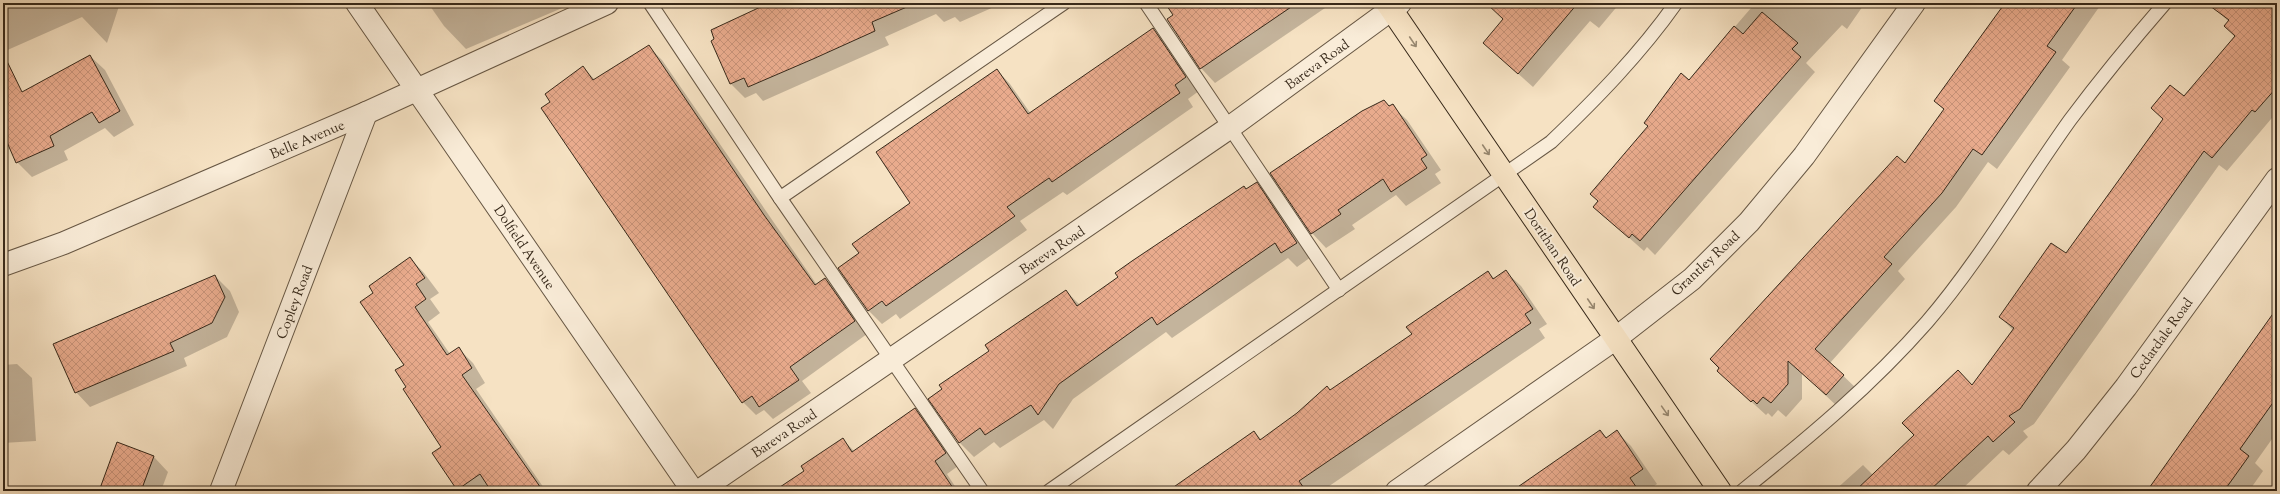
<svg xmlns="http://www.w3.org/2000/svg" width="2280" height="494" viewBox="0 0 2280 494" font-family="'Sorts Mill Goudy',serif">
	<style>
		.shadow { fill: #0003 }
		.building { fill: url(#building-cross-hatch); stroke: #37291a }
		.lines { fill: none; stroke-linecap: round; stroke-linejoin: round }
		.service-casing { stroke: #675744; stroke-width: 15 }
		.minor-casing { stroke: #675744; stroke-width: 24 }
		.tertiary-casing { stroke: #675744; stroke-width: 24 }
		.primary-casing { stroke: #37291a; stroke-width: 24 }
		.service { stroke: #f9ecd8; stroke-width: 13 }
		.minor { stroke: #f9ecd8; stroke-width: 22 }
		.tertiary { stroke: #f9ecd8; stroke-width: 22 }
		.primary { stroke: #f6e2c3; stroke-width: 22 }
		.oneway { stroke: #96866e }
		.labels { text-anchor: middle; stroke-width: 4; stroke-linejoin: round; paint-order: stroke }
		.street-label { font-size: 14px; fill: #37291a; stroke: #f9ecd8 }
	</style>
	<defs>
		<pattern id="building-cross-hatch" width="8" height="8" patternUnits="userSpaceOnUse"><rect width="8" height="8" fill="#e9ab8d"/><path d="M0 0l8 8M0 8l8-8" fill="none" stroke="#c89379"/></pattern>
	</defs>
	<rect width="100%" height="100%" fill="#f6e2c3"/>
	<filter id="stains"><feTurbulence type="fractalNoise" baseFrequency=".005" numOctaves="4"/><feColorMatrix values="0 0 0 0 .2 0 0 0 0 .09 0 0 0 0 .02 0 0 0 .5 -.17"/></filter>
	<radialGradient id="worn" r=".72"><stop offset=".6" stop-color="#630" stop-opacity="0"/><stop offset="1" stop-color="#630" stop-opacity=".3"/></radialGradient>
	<!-- shadow -->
	<g class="shadow">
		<path d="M3 3H120L107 43 82 17 3 52Z"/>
		<path d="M428 3H574L466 49 444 26Z"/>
		<path d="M774 3H1003L960 22 955 17 944 22 936 14 885 37 889 45 763 101 756 93 745 98 730 83Z"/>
		<path d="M1170 3H1321L1325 8 1215 83 1201 68Z"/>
		<path d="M1502 3H1620L1599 28 1590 21 1533 87 1484 43 1504 19Z"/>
		<path d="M1746 3H1865L1847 29 1842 25 1806 63 1815 72 1655 255 1647 247 1644 251 1594 207 1599 202 1591 194 1751 8Z"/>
		<path d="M2006 3H2102L2062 60 2070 67 1997 169 1988 162 1956 207 1898 271 1905 279 1830 363 1858 390 1840 409 1802 373V399L1786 417 1778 410 1772 417 1768 413 1766 415 1733 385 1905 165 1944 110 1936 101Z"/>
		<path d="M2229 3H2277V112L2227 171 2219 165 2034 424 2023 431 2028 437 2009 455 2003 450 1960 491H1834L1863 465 1873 475 1973 386 2013 330 2000 317 2067 254 2184 97 2236 36 2229 22 2220 13Z"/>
		<path d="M1153 29 1167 43 1199 91 1188 99 1193 107 1067 195 1063 192 1020 221 1027 230 900 319 896 314 882 324 869 311 839 268 860 254 911 203 997 70 1010 84 1031 114Z"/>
		<path d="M649 47 662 60 817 285 825 279 838 292 867 334 802 381 811 393 773 419 764 410 756 415 743 402 552 102 583 67 595 80Z"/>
		<path d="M90 56 105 70 134 125 114 137 105 128 64 151 68 160 32 177 17 162 3 130V122Z"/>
		<path d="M1384 101 1390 107 1392 106 1407 120 1441 170 1435 174 1441 183 1406 206 1396 195 1352 225 1355 229 1326 248 1312 233Z"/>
		<path d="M1256 183 1271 197 1311 257 1297 267 1288 258 1172 338 1166 332 1073 399 1053 429 1044 420 1000 448 994 442 974 457 960 443 929 399 1066 291 1080 305Z"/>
		<path d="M410 258 424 273 439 293 430 299 440 313 428 322 450 354 458 348 473 363 485 383 476 389 546 491H459L433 453 443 447 407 387 405 365 375 293Z"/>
		<path d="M1488 272 1495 279 1506 272 1521 286 1547 324 1539 329 1545 338 1322 491H1170L1254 432 1262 440 1413 335Z"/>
		<path d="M215 276 230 291 239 312 227 337 184 358 187 366 90 407 76 392Z"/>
		<path d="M2277 310V432L2255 463 2263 471 2249 491H2148Z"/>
		<path d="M17 364 32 378 36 441 3 443V365Z"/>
		<path d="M915 409 928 422 958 466 947 474 958 491H806L805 471 842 439 854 451Z"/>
		<path d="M1600 431 1607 438 1617 432 1631 446 1657 484 1647 491H1513Z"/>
		<path d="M127 447 154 457 168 472 161 491H100Z"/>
	</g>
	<!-- building -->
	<g class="building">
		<path d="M769 3H916L872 22 875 31 813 59 748 87 744 78 730 84 711 41 714 39 711 30Z"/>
		<path d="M1165 3H1297L1200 69 1167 19 1173 15Z"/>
		<path d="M1486 3H1578L1518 74 1483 43 1503 19Z"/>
		<path d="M2005 3H2078L2047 46 2056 52 1982 155 1973 149 1942 193 1884 257 1892 264 1815 349 1844 375 1826 395 1788 361V384L1771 403 1763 397 1757 404 1753 400 1751 402 1717 371 1719 368 1710 359 1897 156 1905 163 1944 109 1934 101Z"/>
		<path d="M2206 3H2277V87L2255 112 2252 110 2212 158 2204 151 2020 409 2009 416 2015 422 1993 442 1988 436 1929 491H1855L1914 435 1902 423 1958 370 1972 385 2014 328 1999 317 2051 243 2066 253 2163 119 2151 108 2170 85 2184 96 2235 36 2224 26 2229 20Z"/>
		<path d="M1762 12 1798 43 1792 49 1801 57 1640 241 1632 234 1629 238 1593 207 1598 201 1590 194 1648 126 1644 123 1681 73 1689 80 1734 26 1743 34Z"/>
		<path d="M1153 28 1186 77 1175 85 1180 93 1052 182 1049 178 1007 207 1015 216 998 228 886 306 882 301 868 311 838 268 859 253 852 244 910 203 876 152 997 69 1028 114Z"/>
		<path d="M649 45 764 215 815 285 825 278 855 321 790 367 799 380 759 407 752 396 742 403 541 108 550 102 545 94 583 66 593 80Z"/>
		<path d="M3 53 22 92 90 55 120 111 99 123 92 112 50 136 54 146 16 163 3 133Z"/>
		<path d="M1384 100 1389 106 1393 104 1427 155 1421 159 1427 168 1391 192 1383 179 1338 210 1341 214 1311 234 1270 173 1362 111Z"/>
		<path d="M1257 182 1297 243 1281 253 1275 243 1157 325 1152 317 1059 384 1038 415 1031 405 985 435 980 428 959 443 928 399 942 389 939 385 989 351 985 345 1066 290 1077 306 1118 277 1115 273 1132 261 1244 186 1246 189Z"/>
		<path d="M410 257 425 278 416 284 426 299 415 307 447 355 459 347 472 368 462 375 543 491H491L480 474 457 490 432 453 441 447 403 389 406 387 395 370 404 365 360 302 373 293 369 286Z"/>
		<path d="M1506 270 1533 309 1525 314 1531 323 1299 481 1306 491H1168L1254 431 1260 440 1297 413 1327 386 1330 390 1412 334 1406 327 1488 271 1493 279Z"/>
		<path d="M215 275 225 297 212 323 170 343 174 351 75 393 53 344Z"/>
		<path d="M2277 308V397L2240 449 2249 456 2224 491H2147Z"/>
		<path d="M915 408 946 453 935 461 955 491H774L804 471 801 466 843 438 852 452Z"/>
		<path d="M1600 430 1606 438 1617 430 1643 469 1630 478 1639 491H1512Z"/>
		<path d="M117 442 154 456 141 491H99Z"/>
	</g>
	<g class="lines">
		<defs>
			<g id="service">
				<path d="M650 3 780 198 982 491"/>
				<path d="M1146 3 1339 290"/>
				<path d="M780 198 1064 3"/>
				<path d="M1049 491 1551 142C1596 99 1640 54 1676 3"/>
				<path d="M1742 491C1807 439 1871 386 1927 322 1981 259 2022 187 2070 120 2100 80 2132 41 2165 3"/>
			</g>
			<g id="minor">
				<path d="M221 491 366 113"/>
				<path d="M699 491 1229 128 1400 3"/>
				<path d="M2038 491 2076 450 2126 387 2277 179"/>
			</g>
			<g id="tertiary">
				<path d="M357 3 693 491"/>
				<path d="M3 265 64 243 366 113 607 3"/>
				<path d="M1397 491 1615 339 1692 279 1749 222 1804 156 1914 3"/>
			</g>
			<path id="primary" d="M1387 3 1720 491"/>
		</defs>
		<!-- service casing -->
		<use href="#service" class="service-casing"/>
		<!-- minor casing -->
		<use href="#minor" class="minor-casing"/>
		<!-- tertiary casing -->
		<use href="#tertiary" class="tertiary-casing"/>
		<!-- primary casing -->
		<use href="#primary" class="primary-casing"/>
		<!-- service -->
		<use href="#service" class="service"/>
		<!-- minor -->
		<use href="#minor" class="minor"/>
		<!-- tertiary -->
		<use href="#tertiary" class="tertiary"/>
		<!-- primary -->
		<use href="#primary" class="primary"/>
	</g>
	<!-- one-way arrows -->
	<defs><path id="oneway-shaft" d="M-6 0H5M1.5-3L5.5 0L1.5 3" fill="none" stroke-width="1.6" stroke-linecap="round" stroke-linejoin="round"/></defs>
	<g class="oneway">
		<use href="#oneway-shaft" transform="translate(1413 42) rotate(56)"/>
		<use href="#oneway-shaft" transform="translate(1486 150) rotate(56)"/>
		<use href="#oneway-shaft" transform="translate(1591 304) rotate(56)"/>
		<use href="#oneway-shaft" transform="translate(1665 411) rotate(55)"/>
	</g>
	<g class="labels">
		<!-- street labels -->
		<g class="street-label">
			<text transform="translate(1317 64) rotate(-36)" y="5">Bareva Road</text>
			<text transform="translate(307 139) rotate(-23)" y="5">Belle Avenue</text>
			<text transform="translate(525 247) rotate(56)" y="5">Dolfield Avenue</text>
			<text transform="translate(1553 247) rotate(56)" y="5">Dorithan Road</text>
			<text transform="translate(1052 250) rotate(-34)" y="5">Bareva Road</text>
			<text transform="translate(1705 263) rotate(-43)" y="5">Grantley Road</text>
			<text transform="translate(294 302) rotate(-69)" y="5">Copley Road</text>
			<text transform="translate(2161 338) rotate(-54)" y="5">Cedardale Road</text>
			<text transform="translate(784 433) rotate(-34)" y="5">Bareva Road</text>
		</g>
	</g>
	<!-- margin -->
	<rect width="2280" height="494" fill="none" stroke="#f6e2c3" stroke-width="16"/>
	<rect x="4" y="4" width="2272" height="486" fill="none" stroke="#37291a" stroke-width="2"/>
	<rect x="8" y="8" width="2264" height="478" fill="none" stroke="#37291a"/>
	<rect width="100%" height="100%" filter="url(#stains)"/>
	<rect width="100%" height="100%" fill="url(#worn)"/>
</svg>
